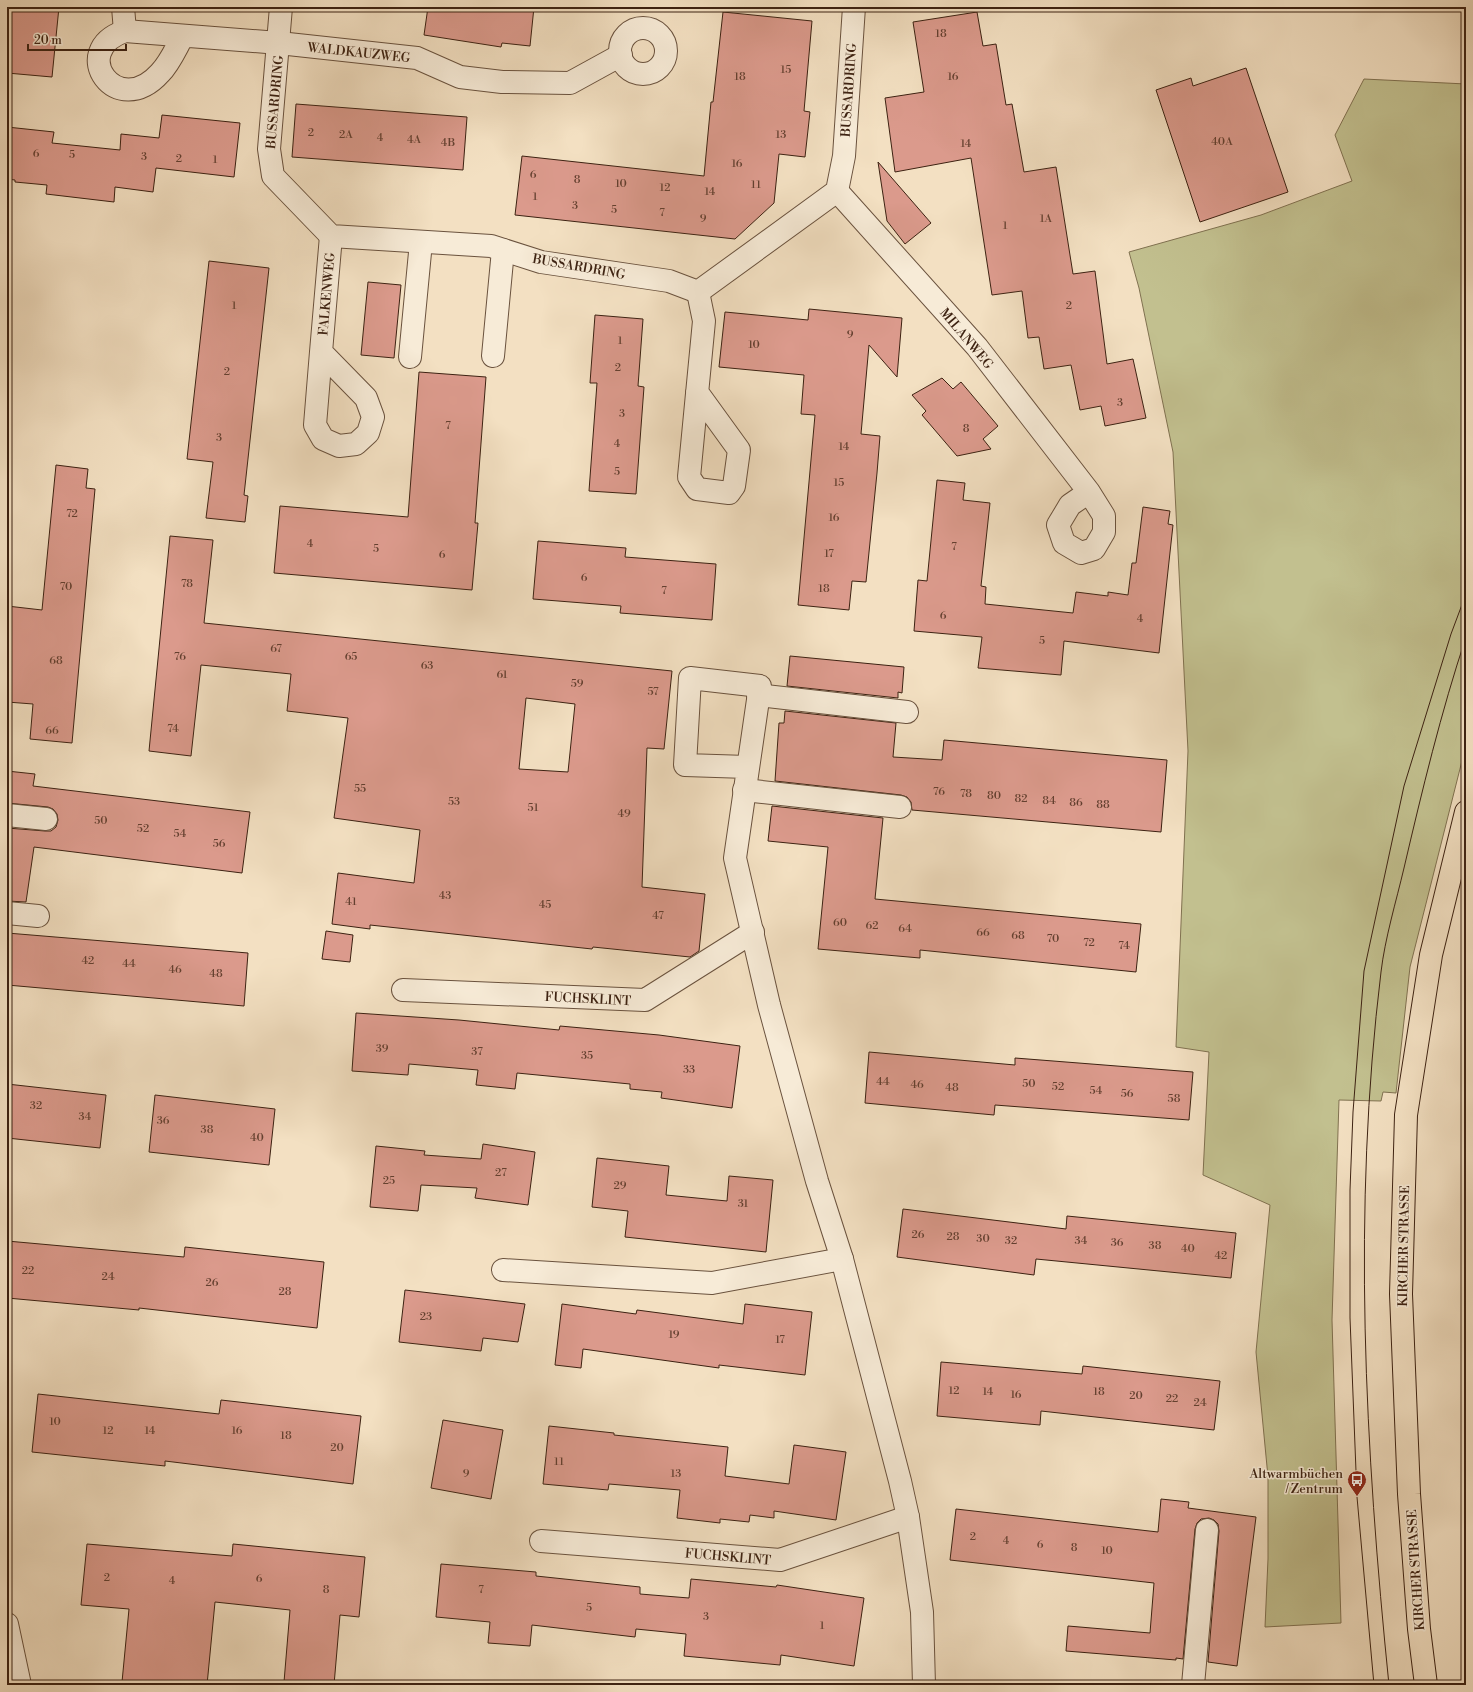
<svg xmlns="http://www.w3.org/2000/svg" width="1473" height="1692" viewBox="0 0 1473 1692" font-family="'Libre Bodoni',serif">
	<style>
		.green { fill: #c2c08f; stroke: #807150 }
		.building { fill: #db9a8c; stroke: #3d2212; fill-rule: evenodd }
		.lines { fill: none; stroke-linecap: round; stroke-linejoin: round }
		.minor-casing { stroke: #6a523e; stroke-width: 24 }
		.major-casing { stroke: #3d2212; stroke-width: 24 }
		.minor { stroke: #f7ebd7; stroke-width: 22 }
		.major { stroke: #f3e0c2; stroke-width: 22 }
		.tram { stroke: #3d2212; stroke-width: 1 }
		.labels { text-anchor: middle; stroke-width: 3; stroke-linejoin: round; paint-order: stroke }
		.number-label { font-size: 11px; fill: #644030 }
		.street-label { font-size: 13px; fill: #3d2212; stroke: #f7ebd7 }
		.poi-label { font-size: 13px; fill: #3d2212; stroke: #f7ebd7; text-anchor: end }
	</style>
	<rect width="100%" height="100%" fill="#f3e0c2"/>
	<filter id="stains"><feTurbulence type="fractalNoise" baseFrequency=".005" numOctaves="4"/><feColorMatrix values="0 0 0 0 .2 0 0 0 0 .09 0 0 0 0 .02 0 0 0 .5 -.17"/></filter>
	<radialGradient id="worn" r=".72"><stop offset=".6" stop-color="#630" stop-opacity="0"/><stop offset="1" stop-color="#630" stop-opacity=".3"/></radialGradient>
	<!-- green -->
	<path class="green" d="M1364 79 1466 84V745L1410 967 1396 1093 1383 1092 1381 1101 1339 1100 1332 1320 1341 1623 1265 1627 1268 1559V1477L1256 1352 1270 1205 1203 1175 1209 1052 1176 1047 1188 751 1173 452 1139 288 1129 252 1261 215 1352 181 1335 135Z"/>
	<!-- building -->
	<g class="building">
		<path d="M7 7H59L52 77 7 73Z"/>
		<path d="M428 7H534L530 46 502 43 501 47 424 35Z"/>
		<path d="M723 12 812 21 804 111 810 112 805 157 779 154 774 203 735 239 515 215 522 156 704 176 711 102H713Z"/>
		<path d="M977 12 983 46 996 44 1006 105 1012 104 1024 172 1056 167 1073 274 1095 271 1107 364 1133 359 1146 418 1105 426 1101 406 1080 410 1071 365 1044 369 1039 337 1028 338 1022 291 992 295 971 158 895 172 885 98 924 92 913 22Z"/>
		<path d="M1246 68 1288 192 1200 222 1156 90 1191 78 1193 86Z"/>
		<path d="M296 104 467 117 463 170 292 157Z"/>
		<path d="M162 115 240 123 234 177 156 168 153 192 115 187 114 202 46 194 47 185 15 182V180L7 179V127L54 132 52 143 120 150 121 134 159 138Z"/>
		<path d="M878 162 931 223 905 244 887 221Z"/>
		<path d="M209 261 269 268 244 495 248 496 245 522 206 518 213 462 187 459Z"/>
		<path d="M368 282 401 285 394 358 361 355Z"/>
		<path d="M809 309 902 318 897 377 869 345 861 434 880 436 877 473 866 582 852 581 849 610 798 605 815 415 801 414 804 375 719 367 725 312 808 320Z"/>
		<path d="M595 315 643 319 638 386 644 387 636 494 589 491 597 383H590Z"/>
		<path d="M419 372 486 377 475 523H478L472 590 274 573 280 506 408 517Z"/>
		<path d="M942 378 953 389 961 382 998 426 983 439 991 449 957 456 922 415 926 411 912 395Z"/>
		<path d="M56 465 88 469 86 488 95 489 72 743 30 739 33 704 7 702V606L42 610Z"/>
		<path d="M937 480 965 483 963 500 990 503 981 586 986 587 985 604 1073 613 1076 592 1108 596V592L1128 595 1132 563H1136L1143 507 1170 511 1168 524 1173 525 1159 653 1064 641 1061 675 978 668 982 637 914 631 918 580 927 581Z"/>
		<path d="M170 536 213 540 204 623 672 671 664 749 647 748 642 887 705 894 699 951 690 957 593 947 592 949 370 925V929L332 924 338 873 414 883 420 830 334 818 348 718 287 711 291 674 201 665 191 756 149 751ZM526 698 575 704 568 772 519 769Z"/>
		<path d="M538 541 626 548 625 557 716 564 712 620 620 613 621 606 533 599Z"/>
		<path d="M790 656 904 667 902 693 898 692V698L787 686Z"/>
		<path d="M785 711 896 723 893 757 942 760 944 740 1167 760 1161 832 912 810 911 802 907 797 901 795 775 781 779 723H784Z"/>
		<path d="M7 771 35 774 33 786 250 812 242 873 34 847 26 902 7 901V828L45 831H51L56 827 58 820 57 814 53 809 48 807 7 803Z"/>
		<path d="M772 806 883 818 875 899 1141 924 1136 972 920 950V958L818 949 828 847 768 841Z"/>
		<path d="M326 931 353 935 350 962 322 959Z"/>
		<path d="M7 933 248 953 244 1006 7 985Z"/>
		<path d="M356 1013 459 1020 559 1030 560 1026 659 1035 740 1046 732 1108 661 1098 662 1092 630 1089V1084L517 1073 515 1089 476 1085 478 1070 409 1064 408 1075 352 1071Z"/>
		<path d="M869 1052 1015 1065V1058L1193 1072 1189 1120 995 1105 994 1115 865 1103Z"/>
		<path d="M7 1084 106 1095 100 1148 7 1138Z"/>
		<path d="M155 1095 275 1109 269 1165 149 1152Z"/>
		<path d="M483 1144 535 1152 528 1205 475 1198 477 1188 421 1185 418 1211 370 1207 376 1146 425 1151 424 1155 481 1159Z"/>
		<path d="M597 1158 669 1166 666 1195 727 1201 729 1176 773 1180 766 1252 625 1237 628 1211 592 1207Z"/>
		<path d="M903 1209 1066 1229 1067 1216 1236 1233 1231 1278 1036 1259 1034 1275 897 1257Z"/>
		<path d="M7 1241 184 1257 185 1247 324 1262 317 1328 139 1308V1310L7 1298Z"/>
		<path d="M405 1290 525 1304 518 1342 483 1338 481 1351 399 1342Z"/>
		<path d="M562 1304 636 1314 637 1310 743 1324 745 1304 812 1312 805 1375 719 1365V1368L583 1349 581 1368 555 1365Z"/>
		<path d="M941 1362 1082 1374 1083 1366 1220 1381 1214 1430 1041 1411 1040 1425 937 1416Z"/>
		<path d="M38 1394 219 1414 221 1400 361 1416 353 1484 165 1461V1466L32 1452Z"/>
		<path d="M443 1420 503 1430 491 1499 431 1488Z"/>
		<path d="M549 1426 614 1433V1435L728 1447 725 1476 789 1484 794 1445 846 1452 836 1520 774 1511V1518L750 1515 749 1522 720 1519V1523L677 1518 680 1490 609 1484 608 1490 543 1484Z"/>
		<path d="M1161 1499 1189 1502 1188 1508 1256 1517 1237 1666 1208 1662 1219 1531 1218 1524 1214 1520 1209 1518 1201 1519 1197 1523 1195 1529 1183 1659 1176 1658V1660L1066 1651 1068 1626 1150 1633 1154 1583 950 1560 956 1509 1158 1532Z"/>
		<path d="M87 1544 232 1556 233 1544 365 1557 359 1617 340 1615 334 1685 284 1682 290 1610 215 1602 207 1685H150L122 1682 129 1609 81 1605Z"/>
		<path d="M441 1564 536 1572V1576L640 1587V1594L689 1598 691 1579 776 1587 777 1585 864 1598 854 1666 781 1655 780 1665 684 1656 686 1634 636 1629 635 1637 532 1625 530 1646 488 1643 490 1622 436 1617Z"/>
	</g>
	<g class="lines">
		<defs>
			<g id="minor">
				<path d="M123 7 125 31"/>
				<path d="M281 7 269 149 273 176 331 236 491 246 541 262 669 281 698 292 837 191 844 156 854 7"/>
				<circle cx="643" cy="51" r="23"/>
				<path d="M183 36C176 48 170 63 160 73 117 121 67 51 125 31L279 43 417 58 460 77 502 82 570 83 621 55"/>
				<path d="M837 191 977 347 1089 492 1070 505 1058 525 1064 543 1081 553 1094 549 1104 532V516L1089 492"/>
				<path d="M321 352 366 398 373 417 368 433 356 444 339 446 323 439 315 425 321 352 331 236"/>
				<path d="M493 356 503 250"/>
				<path d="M410 357 421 242"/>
				<path d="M697 392 739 450 734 486 729 493 697 489 689 477 704 321 698 292"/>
				<path d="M758 695 907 712"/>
				<path d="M747 767 685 765 690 678 760 686 735 858 769 1005 817 1181 842 1259 900 1481 908 1517 922 1612 924 1685"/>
				<path d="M744 790 900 807"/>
				<path d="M7 815 46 819"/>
				<path d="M7 913 38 916"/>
				<path d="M403 990 645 1000 753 932"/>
				<path d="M503 1270 712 1283 842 1259"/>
				<path d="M541 1541 780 1560 908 1517"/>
				<path d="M7 1624 20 1685"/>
				<path d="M1193 1685 1207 1530"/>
			</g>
			<path id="major" d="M1426 1685 1419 1629 1409 1494 1401 1294 1406 1115 1431 955 1466 812"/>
		</defs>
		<!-- minor casing -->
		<use href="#minor" class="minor-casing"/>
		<!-- major casing -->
		<use href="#major" class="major-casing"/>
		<!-- minor -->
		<use href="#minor" class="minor"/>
		<!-- major -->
		<use href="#major" class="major"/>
		<!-- tram -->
		<g class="tram">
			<path d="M1374 1685 1357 1497 1350 1318V1190L1353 1112 1364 971 1404 786 1451 634 1466 594"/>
			<path d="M1389 1685C1365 1449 1352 1209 1381 972 1385 938 1396 902 1404 868 1422 791 1441 712 1466 637"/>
		</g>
	</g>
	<!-- icons -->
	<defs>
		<symbol id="bus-pin" viewBox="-11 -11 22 30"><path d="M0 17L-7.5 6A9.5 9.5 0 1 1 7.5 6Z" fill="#8f2418" stroke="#f7ebd7"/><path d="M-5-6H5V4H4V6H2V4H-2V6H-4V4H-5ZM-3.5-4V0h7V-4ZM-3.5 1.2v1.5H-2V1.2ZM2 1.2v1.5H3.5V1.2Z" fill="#fff"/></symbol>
	</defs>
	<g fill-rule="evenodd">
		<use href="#bus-pin" x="1346" y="1469" width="22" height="30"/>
	</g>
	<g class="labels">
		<!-- number labels -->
		<g class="number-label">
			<text x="941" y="37">18</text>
			<text x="786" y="73">15</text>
			<text x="740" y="80">18</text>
			<text x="953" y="80">16</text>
			<text x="311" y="136">2</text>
			<text x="346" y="138">2A</text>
			<text x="781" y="138">13</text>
			<text x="380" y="141">4</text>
			<text x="414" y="143">4A</text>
			<text x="1222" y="145">40A</text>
			<text x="448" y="146">4B</text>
			<text x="966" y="147">14</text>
			<text x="36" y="157">6</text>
			<text x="72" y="158">5</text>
			<text x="144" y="160">3</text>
			<text x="179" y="162">2</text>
			<text x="215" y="163">1</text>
			<text x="737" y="167">16</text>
			<text x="533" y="178">6</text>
			<text x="577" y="183">8</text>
			<text x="621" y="187">10</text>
			<text x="756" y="188">11</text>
			<text x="665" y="191">12</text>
			<text x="710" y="195">14</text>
			<text x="535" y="200">1</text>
			<text x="575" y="209">3</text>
			<text x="614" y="213">5</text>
			<text x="662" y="216">7</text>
			<text x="703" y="222">9</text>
			<text x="1046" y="222">1A</text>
			<text x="1005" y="229">1</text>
			<text x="234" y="309">1</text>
			<text x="1069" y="309">2</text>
			<text x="850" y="338">9</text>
			<text x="620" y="344">1</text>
			<text x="754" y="348">10</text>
			<text x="618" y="371">2</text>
			<text x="227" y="375">2</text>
			<text x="1120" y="406">3</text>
			<text x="622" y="417">3</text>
			<text x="448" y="429">7</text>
			<text x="966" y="432">8</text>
			<text x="219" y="441">3</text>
			<text x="617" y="447">4</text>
			<text x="844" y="450">14</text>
			<text x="617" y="475">5</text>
			<text x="839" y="486">15</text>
			<text x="72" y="517">72</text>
			<text x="834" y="521">16</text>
			<text x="310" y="547">4</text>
			<text x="954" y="550">7</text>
			<text x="376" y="552">5</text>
			<text x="829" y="557">17</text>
			<text x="442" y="558">6</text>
			<text x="584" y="581">6</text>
			<text x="187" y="587">78</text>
			<text x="66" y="590">70</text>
			<text x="824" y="592">18</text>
			<text x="664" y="594">7</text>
			<text x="943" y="619">6</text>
			<text x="1140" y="622">4</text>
			<text x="1042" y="644">5</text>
			<text x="276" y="652">67</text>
			<text x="180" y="660">76</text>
			<text x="351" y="660">65</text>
			<text x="56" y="664">68</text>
			<text x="427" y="669">63</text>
			<text x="502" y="678">61</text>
			<text x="577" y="687">59</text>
			<text x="653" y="695">57</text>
			<text x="173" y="732">74</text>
			<text x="52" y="734">66</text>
			<text x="360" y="792">55</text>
			<text x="939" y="795">76</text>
			<text x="966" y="797">78</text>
			<text x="994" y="799">80</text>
			<text x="1021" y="802">82</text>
			<text x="1049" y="804">84</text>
			<text x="454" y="805">53</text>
			<text x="1076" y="806">86</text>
			<text x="1103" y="808">88</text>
			<text x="533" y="811">51</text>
			<text x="624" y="817">49</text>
			<text x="101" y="824">50</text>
			<text x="143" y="832">52</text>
			<text x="180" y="837">54</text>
			<text x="219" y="847">56</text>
			<text x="445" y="899">43</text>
			<text x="351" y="905">41</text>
			<text x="545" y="908">45</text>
			<text x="658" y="919">47</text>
			<text x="840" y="926">60</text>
			<text x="872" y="929">62</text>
			<text x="905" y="932">64</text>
			<text x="983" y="936">66</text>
			<text x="1018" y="939">68</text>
			<text x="1053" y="942">70</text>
			<text x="1089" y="946">72</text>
			<text x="1124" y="949">74</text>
			<text x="88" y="964">42</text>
			<text x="129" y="967">44</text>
			<text x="175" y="973">46</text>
			<text x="216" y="977">48</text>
			<text x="382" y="1052">39</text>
			<text x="477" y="1055">37</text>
			<text x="587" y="1059">35</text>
			<text x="689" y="1073">33</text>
			<text x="883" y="1085">44</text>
			<text x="1029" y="1087">50</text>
			<text x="917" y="1088">46</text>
			<text x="1058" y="1090">52</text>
			<text x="952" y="1091">48</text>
			<text x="1096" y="1094">54</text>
			<text x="1127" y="1097">56</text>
			<text x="1174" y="1102">58</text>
			<text x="36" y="1109">32</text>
			<text x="85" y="1120">34</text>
			<text x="163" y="1124">36</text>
			<text x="207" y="1133">38</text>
			<text x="257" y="1141">40</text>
			<text x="501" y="1176">27</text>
			<text x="389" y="1184">25</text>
			<text x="620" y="1189">29</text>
			<text x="743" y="1207">31</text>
			<text x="918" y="1238">26</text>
			<text x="953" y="1240">28</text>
			<text x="983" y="1242">30</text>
			<text x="1011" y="1244">32</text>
			<text x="1081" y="1244">34</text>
			<text x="1117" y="1246">36</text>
			<text x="1155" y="1249">38</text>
			<text x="1188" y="1252">40</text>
			<text x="1221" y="1259">42</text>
			<text x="28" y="1274">22</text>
			<text x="108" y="1280">24</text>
			<text x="212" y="1286">26</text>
			<text x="285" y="1295">28</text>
			<text x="426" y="1320">23</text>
			<text x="674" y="1338">19</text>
			<text x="780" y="1343">17</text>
			<text x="954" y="1394">12</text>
			<text x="988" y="1395">14</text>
			<text x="1099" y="1395">18</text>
			<text x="1016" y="1398">16</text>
			<text x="1136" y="1399">20</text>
			<text x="1172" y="1402">22</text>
			<text x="1200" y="1406">24</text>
			<text x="55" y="1425">10</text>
			<text x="108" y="1434">12</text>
			<text x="150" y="1434">14</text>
			<text x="237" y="1434">16</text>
			<text x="286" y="1439">18</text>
			<text x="337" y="1451">20</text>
			<text x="559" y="1465">11</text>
			<text x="466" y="1477">9</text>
			<text x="676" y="1477">13</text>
			<text x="973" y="1540">2</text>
			<text x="1006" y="1544">4</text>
			<text x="1040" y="1548">6</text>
			<text x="1074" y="1551">8</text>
			<text x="1107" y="1554">10</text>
			<text x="107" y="1581">2</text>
			<text x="259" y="1582">6</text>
			<text x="172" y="1584">4</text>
			<text x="326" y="1593">8</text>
			<text x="481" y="1593">7</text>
			<text x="589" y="1611">5</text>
			<text x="706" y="1620">3</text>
			<text x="822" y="1629">1</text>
		</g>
		<!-- street labels -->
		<g class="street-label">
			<text transform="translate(359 52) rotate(6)" y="5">WALDKAUZWEG</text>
			<text transform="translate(848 90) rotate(-86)" y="5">BUSSARDRING</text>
			<text transform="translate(274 102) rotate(-85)" y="5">BUSSARDRING</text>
			<text transform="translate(579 266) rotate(10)" y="5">BUSSARDRING</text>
			<text transform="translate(326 294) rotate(-85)" y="5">FALKENWEG</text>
			<text transform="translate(967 338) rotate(50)" y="5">MILANWEG</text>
			<text transform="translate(588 998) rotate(3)" y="5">FUCHSKLINT</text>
			<text transform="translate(1403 1246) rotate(-89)" y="5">KIRCHER STRASSE</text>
			<text transform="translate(728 1556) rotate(5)" y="5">FUCHSKLINT</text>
			<text transform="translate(1415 1570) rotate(-94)" y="5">KIRCHER STRASSE</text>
		</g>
		<!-- poi labels -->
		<g class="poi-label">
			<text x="1343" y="1478">Altwarmbüchen<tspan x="1343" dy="15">/ Zentrum</tspan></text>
		</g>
	</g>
	<!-- margin -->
	<rect width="1473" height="1692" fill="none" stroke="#f3e0c2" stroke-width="24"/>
	<rect x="8" y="8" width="1457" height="1676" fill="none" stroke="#3d2212" stroke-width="2"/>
	<rect x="12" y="12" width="1449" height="1668" fill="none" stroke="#3d2212"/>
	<!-- scale -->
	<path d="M28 44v6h98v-6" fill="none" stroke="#3d2212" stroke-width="2"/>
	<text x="34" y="44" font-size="12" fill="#3d2212" stroke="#f7ebd7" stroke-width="3" paint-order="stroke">20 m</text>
	<rect width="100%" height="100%" filter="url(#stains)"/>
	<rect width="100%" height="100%" fill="url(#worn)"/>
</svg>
